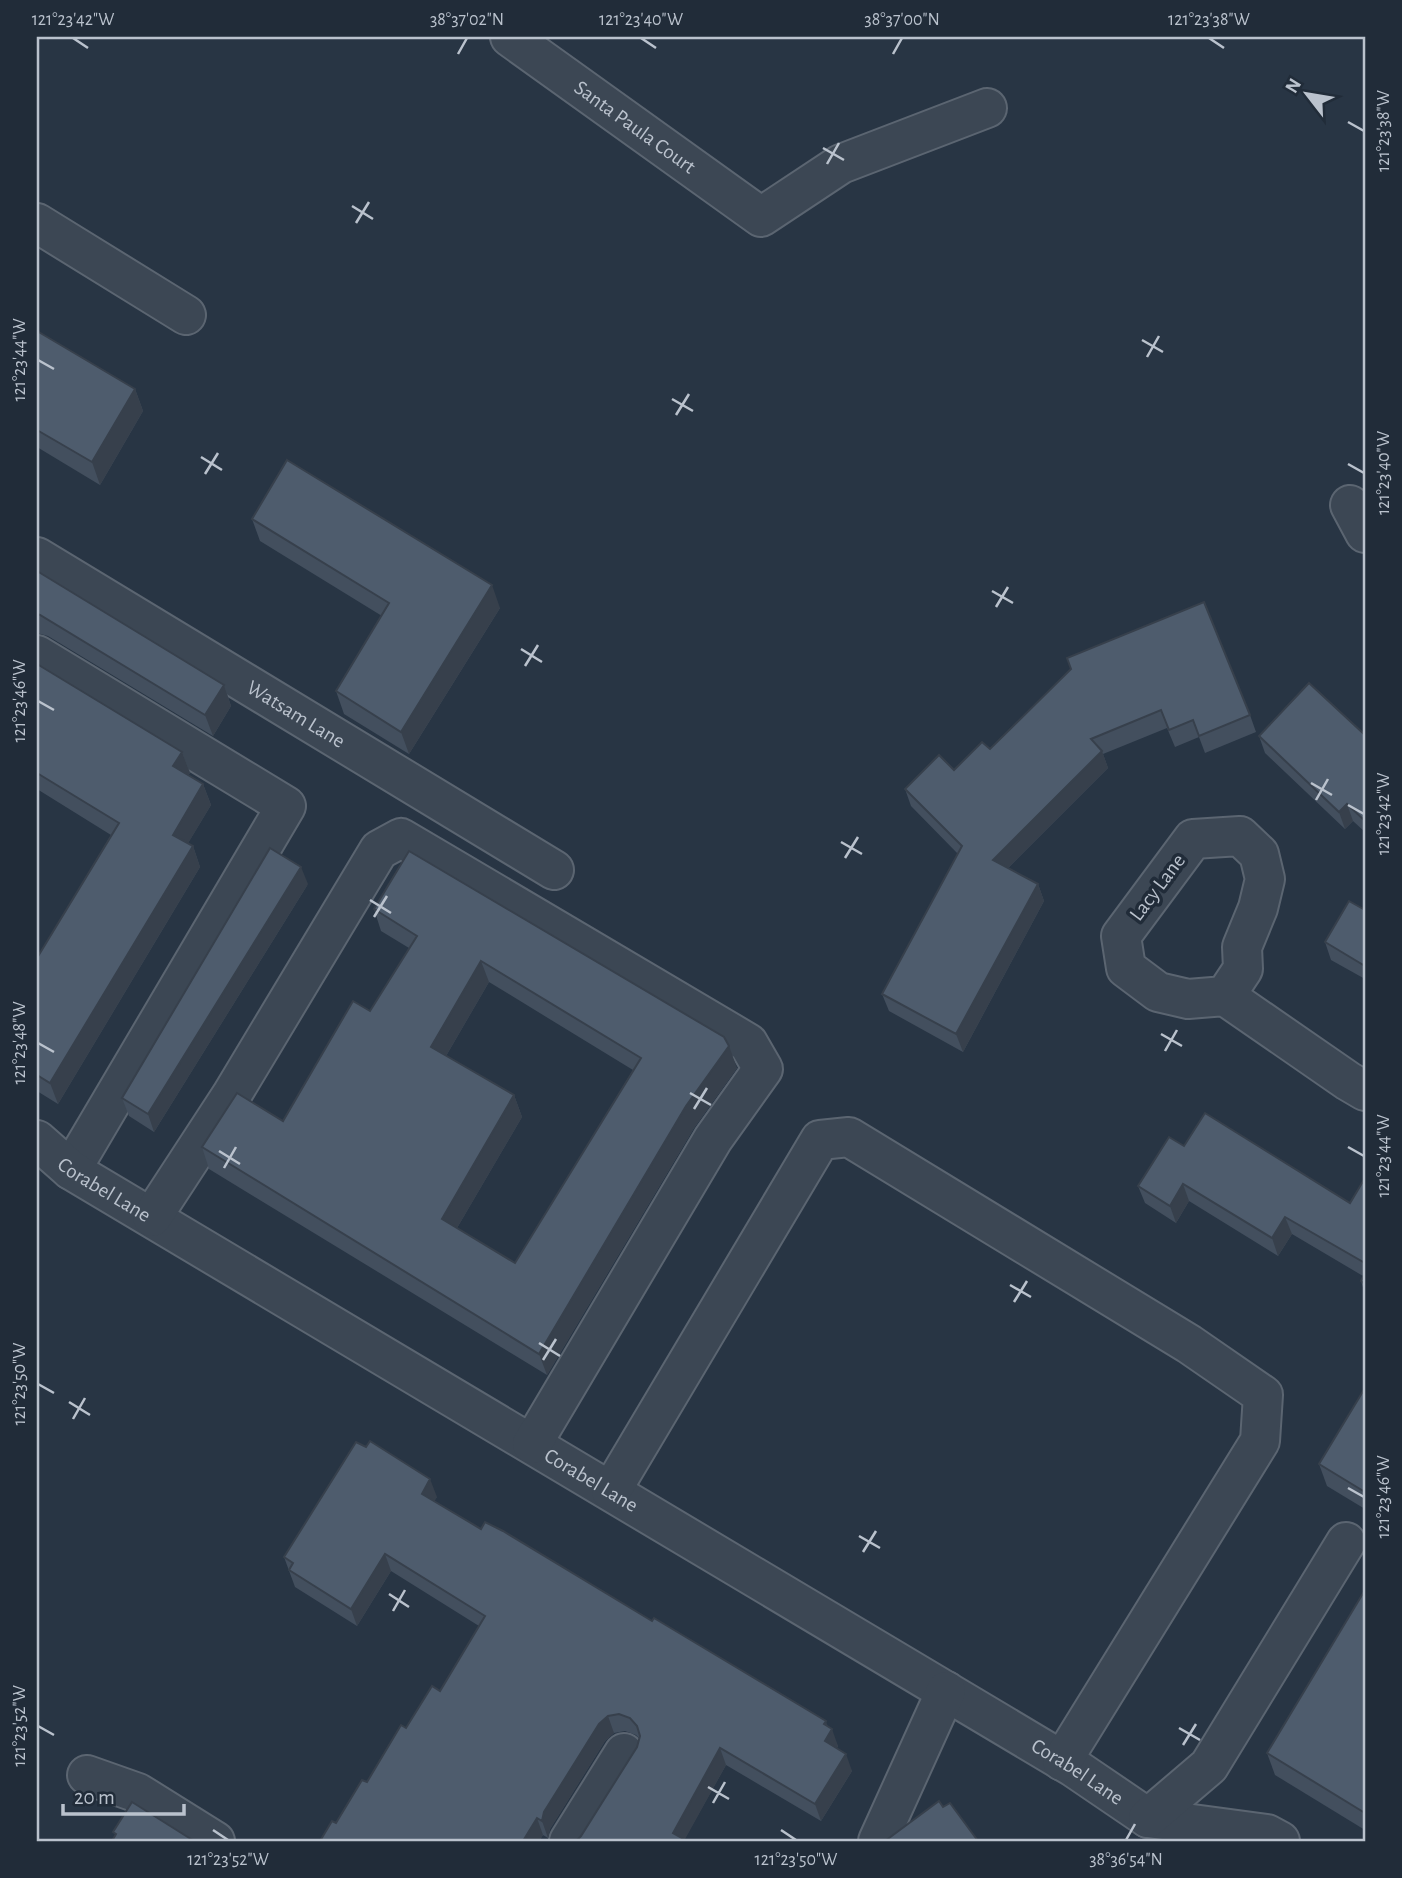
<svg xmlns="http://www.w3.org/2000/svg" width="1402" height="1878" viewBox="0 0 1402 1878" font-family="'Alegreya Sans',sans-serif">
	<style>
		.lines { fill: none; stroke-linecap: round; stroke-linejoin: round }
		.minor-casing { stroke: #5b6571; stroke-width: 42 }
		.minor { stroke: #3c4754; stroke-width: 38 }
		.wall { fill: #434f5e; fill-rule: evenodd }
		.shaded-wall { fill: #37404c }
		.building { fill: #4e5c6d; stroke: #37404c; stroke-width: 2; fill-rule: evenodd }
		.ticks { fill: none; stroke: #bac2cd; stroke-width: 2.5 }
		.labels { text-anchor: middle; stroke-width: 7; stroke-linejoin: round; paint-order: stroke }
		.street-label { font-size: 21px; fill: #bac2cd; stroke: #212c39 }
		.neatline { fill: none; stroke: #bac2cd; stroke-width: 2.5 }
		.ticks-label { font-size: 18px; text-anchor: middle; fill: #bac2cd }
	</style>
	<rect width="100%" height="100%" fill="#283544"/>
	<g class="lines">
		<defs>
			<g id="minor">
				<path id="s1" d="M510 37 761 217 841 164 987 108"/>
				<path d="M37 223 186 315"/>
				<path d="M1350 505 1365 533"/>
				<path id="s2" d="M37 557 554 870"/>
				<path d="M37 655 286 806 71 1170"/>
				<path d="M1225 996 1243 969 1242 947 1258 908 1265 879 1259 854 1240 836 1193 839 1121 936 1126 968 1158 992 1188 999 1225 996 1348 1081 1365 1091"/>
				<path id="s3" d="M37 1140 71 1170 1073 1767 1148 1818 1267 1834 1280 1841"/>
				<path d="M152 1217 231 1096 379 850 401 838 748 1043 763 1069 713 1139 532 1444"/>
				<path d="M611 1491 820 1140 849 1137 1189 1344 1263 1395 1260 1441 1062 1761"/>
				<path d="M87 1775 138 1793 215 1841"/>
				<path d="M1148 1818 1209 1766 1346 1542"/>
				<path d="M569 1841 624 1753"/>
				<path d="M878 1841 946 1691"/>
			</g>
		</defs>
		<!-- minor casing -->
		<use href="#minor" class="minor-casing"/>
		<!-- minor -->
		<use href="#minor" class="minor"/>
	</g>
	<!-- wall -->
	<g class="wall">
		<path d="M37 331 135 389 143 411 100 485 37 447Z"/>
		<path d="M252 519 500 608 409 754 344 714 336 691 382 616 260 541Z"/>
		<path d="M37 571 224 685 231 706 213 736 48 636 37 633Z"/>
		<path d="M37 664 182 752 190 773 188 775 203 784 211 805 188 843 193 846 200 867 58 1104 37 1091V958L111 835 37 789Z"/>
		<path d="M1071 669 1250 715 1256 732 1205 753 1199 737 1175 747 1167 728 1103 754 1108 768 1008 868 1038 884 1044 901 963 1052 889 1011 882 994 958 854 911 806 905 789 954 770 990 749Z"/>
		<path d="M1365 735V832L1353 821 1345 829 1265 753 1259 736Z"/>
		<path d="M308 884 154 1132 129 1116 122 1098Z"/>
		<path d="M374 909 737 1068 694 1128 547 1375 209 1169 202 1147 283 1121 370 1011 409 948 381 931ZM489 982 633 1070 515 1263 457 1228 522 1117 514 1095 446 1056Z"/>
		<path d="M1365 910V979L1331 960 1325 942Z"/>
		<path d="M1184 1146 1350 1203 1365 1178V1294L1361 1281 1363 1276 1292 1234 1278 1256 1189 1201 1176 1223 1145 1203 1138 1186Z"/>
		<path d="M1365 1388V1509L1327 1486 1319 1464Z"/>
		<path d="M437 1497 434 1501 481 1529 827 1726 838 1746 837 1748 852 1771 821 1821 726 1765 684 1840 581 1836 637 1747 639 1738 636 1735 625 1731 614 1733 605 1741 550 1829 548 1838 543 1835 539 1841H320L336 1823 406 1728 440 1691 479 1626 391 1571 357 1626 295 1587 284 1557Z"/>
		<path d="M1365 1590V1830L1275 1775 1267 1753Z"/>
	</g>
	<!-- shaded-wall -->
	<g class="shaded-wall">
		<path d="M135 389 143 411 100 485 92 462Z"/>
		<path d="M492 585 500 608 409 754 401 732Z"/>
		<path d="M224 685 231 706 213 736 205 715Z"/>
		<path d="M1102 751 1108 768 999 877 993 860Z"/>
		<path d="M182 752 190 773 181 787 173 766Z"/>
		<path d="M203 784 211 805 181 855 173 835Z"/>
		<path d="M1347 804 1353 821 1345 829 1339 812Z"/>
		<path d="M193 846 200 867 58 1104 50 1083Z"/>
		<path d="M301 867 308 884 154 1132 148 1114Z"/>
		<path d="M1038 884 1044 901 963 1052 956 1034Z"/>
		<path d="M481 961 489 982 439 1068 431 1047Z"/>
		<path d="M729 1046 737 1068 694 1128 547 1375 539 1354 686 1106Z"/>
		<path d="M514 1095 522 1117 450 1240 442 1219Z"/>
		<path d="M1183 1184 1189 1201 1176 1223 1170 1206Z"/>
		<path d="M1285 1217 1292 1234 1278 1256 1272 1238Z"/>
		<path d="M430 1479 437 1497 428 1511 422 1494Z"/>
		<path d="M385 1554 391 1571 357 1626 351 1609Z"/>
		<path d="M608 1716 614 1733 605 1741 550 1829 548 1838 542 1821 544 1812 599 1724Z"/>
		<path d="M826 1721 830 1733 832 1729 838 1746 831 1758 825 1741 824 1724Z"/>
		<path d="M720 1748 726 1765 684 1841 673 1833Z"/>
		<path d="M846 1754 852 1771 821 1821 815 1804Z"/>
		<path d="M537 1818 543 1835 539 1841H523Z"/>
	</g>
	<!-- building -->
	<g class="building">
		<path d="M37 331 135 389 92 462 37 430Z"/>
		<path d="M287 460 492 585 401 732 336 691 389 603 252 519Z"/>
		<path d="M37 571 224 685 205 715 40 615 37 614Z"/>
		<path d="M1204 602 1250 715 1199 736 1193 720 1169 730 1161 710 1091 739 1102 751 993 860 1038 884 956 1034 882 994 962 846 905 789 939 755 954 770 982 742 990 749 1071 669 1067 658Z"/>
		<path d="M37 664 182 752 173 766 203 784 173 835 193 846 50 1083 37 1075V958L119 823 37 773Z"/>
		<path d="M1309 683 1365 735V821L1347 804 1339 812 1259 736Z"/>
		<path d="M270 848 301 867 148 1114 122 1098Z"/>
		<path d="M409 851 724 1037 729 1046 686 1106 539 1354 202 1147 237 1093 283 1121 353 1001 370 1011 417 936 374 909ZM481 961 641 1058 515 1263 442 1219 514 1095 431 1047Z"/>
		<path d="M1349 901 1365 910V966L1325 942Z"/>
		<path d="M1205 1113 1350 1203 1365 1178V1263L1285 1217 1272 1238 1183 1184 1170 1206 1138 1186 1169 1137 1184 1146Z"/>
		<path d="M1365 1273V1284L1361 1281Z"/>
		<path d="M1365 1388V1492L1319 1464Z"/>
		<path d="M370 1441 430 1479 422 1494 481 1529 485 1522 503 1531 652 1621 654 1618 826 1721 824 1724 832 1729 825 1741 846 1754 815 1804 720 1748 673 1833 687 1841H576L581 1836 637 1747 640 1736 637 1726 630 1718 619 1714 608 1716 599 1724 544 1812 542 1821 537 1818 523 1841H320L332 1821 336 1823 362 1780 367 1782 401 1725 406 1728 432 1686 440 1691 485 1616 385 1554 351 1609 289 1570 293 1563 284 1557 356 1442 366 1447Z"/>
		<path d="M1365 1590V1813L1267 1753Z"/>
		<path d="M939 1801 943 1807 950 1803 978 1841H885Z"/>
		<path d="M132 1802 194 1841H112L116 1834 113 1832Z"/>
	</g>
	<!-- ticks -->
	<path class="ticks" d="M73 38 88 48M641 38 656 48M1209 38 1224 48M458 54 467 38M893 54 902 38M1348 122 1364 131M823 148 844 160M827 164 839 143M352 206 373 219M356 223 369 202M1142 340 1163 352M1147 357 1159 336M38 360 54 369M672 399 693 411M676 415 689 394M201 457 222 470M1348 464 1364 473M205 474 218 453M992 591 1013 603M996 607 1008 587M521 649 542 662M525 666 538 645M38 701 54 710M1311 783 1332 795M1316 800 1328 779M1348 805 1364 814M841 842 862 854M845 858 858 837M370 900 391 913M374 917 387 896M1161 1034 1182 1046M38 1043 54 1052M1165 1051 1177 1030M690 1093 711 1105M694 1109 707 1088M1348 1147 1364 1156M219 1151 240 1164M224 1168 236 1147M1010 1285 1031 1297M1014 1302 1027 1281M539 1343 560 1356M543 1360 556 1339M38 1384 54 1393M69 1402 90 1415M73 1419 85 1398M1348 1488 1364 1497M859 1536 880 1548M863 1552 876 1531M389 1594 409 1607M393 1611 405 1590M38 1726 54 1735M1179 1728 1200 1740M1183 1745 1196 1724M708 1787 729 1799M713 1803 725 1782M213 1830 228 1840M781 1830 796 1840M1126 1840 1135 1824"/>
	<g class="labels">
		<!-- street labels -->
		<g class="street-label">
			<text dy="7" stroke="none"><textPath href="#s1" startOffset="154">Santa Paula Court</textPath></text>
			<text dy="7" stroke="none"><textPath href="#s2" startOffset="303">Watsam Lane</textPath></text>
			<text transform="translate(1157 887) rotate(-53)" y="7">Lacy Lane</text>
			<text dy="7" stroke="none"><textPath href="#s3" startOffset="84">Corabel Lane</textPath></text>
			<text dy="7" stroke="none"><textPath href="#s3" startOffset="651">Corabel Lane</textPath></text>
			<text dy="7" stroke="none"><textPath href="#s3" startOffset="1218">Corabel Lane</textPath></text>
		</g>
	</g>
	<!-- border -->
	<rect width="1402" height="1878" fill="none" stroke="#212c39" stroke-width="77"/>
	<!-- north arrow -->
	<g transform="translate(1307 94) rotate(301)" stroke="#212c39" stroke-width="5" paint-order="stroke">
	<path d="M0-5L12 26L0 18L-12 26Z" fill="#bac2cd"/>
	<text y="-10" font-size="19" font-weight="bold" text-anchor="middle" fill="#bac2cd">N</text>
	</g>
	<!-- scale -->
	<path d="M63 1804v10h121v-10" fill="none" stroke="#bac2cd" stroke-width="3.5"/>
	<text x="74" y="1804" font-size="21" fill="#bac2cd" stroke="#212c39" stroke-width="5" paint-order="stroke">20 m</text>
	<rect x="38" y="38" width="1326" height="1802" class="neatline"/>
	<g class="ticks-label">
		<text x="73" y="25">121°23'42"W</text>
		<text x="467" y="25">38°37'02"N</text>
		<text x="641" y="25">121°23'40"W</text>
		<text x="902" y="25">38°37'00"N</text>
		<text x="1209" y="25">121°23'38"W</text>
		<text transform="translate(1383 131) rotate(-90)" y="6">121°23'38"W</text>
		<text transform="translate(19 360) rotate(-90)" y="6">121°23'44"W</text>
		<text transform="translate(1383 473) rotate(-90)" y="6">121°23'40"W</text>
		<text transform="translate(19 701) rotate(-90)" y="6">121°23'46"W</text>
		<text transform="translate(1383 814) rotate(-90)" y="6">121°23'42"W</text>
		<text transform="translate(19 1043) rotate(-90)" y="6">121°23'48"W</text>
		<text transform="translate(1383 1156) rotate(-90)" y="6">121°23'44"W</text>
		<text transform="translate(19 1384) rotate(-90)" y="6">121°23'50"W</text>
		<text transform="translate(1383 1497) rotate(-90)" y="6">121°23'46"W</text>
		<text transform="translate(19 1726) rotate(-90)" y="6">121°23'52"W</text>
		<text x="228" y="1865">121°23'52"W</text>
		<text x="796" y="1865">121°23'50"W</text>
		<text x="1126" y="1865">38°36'54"N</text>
	</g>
</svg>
